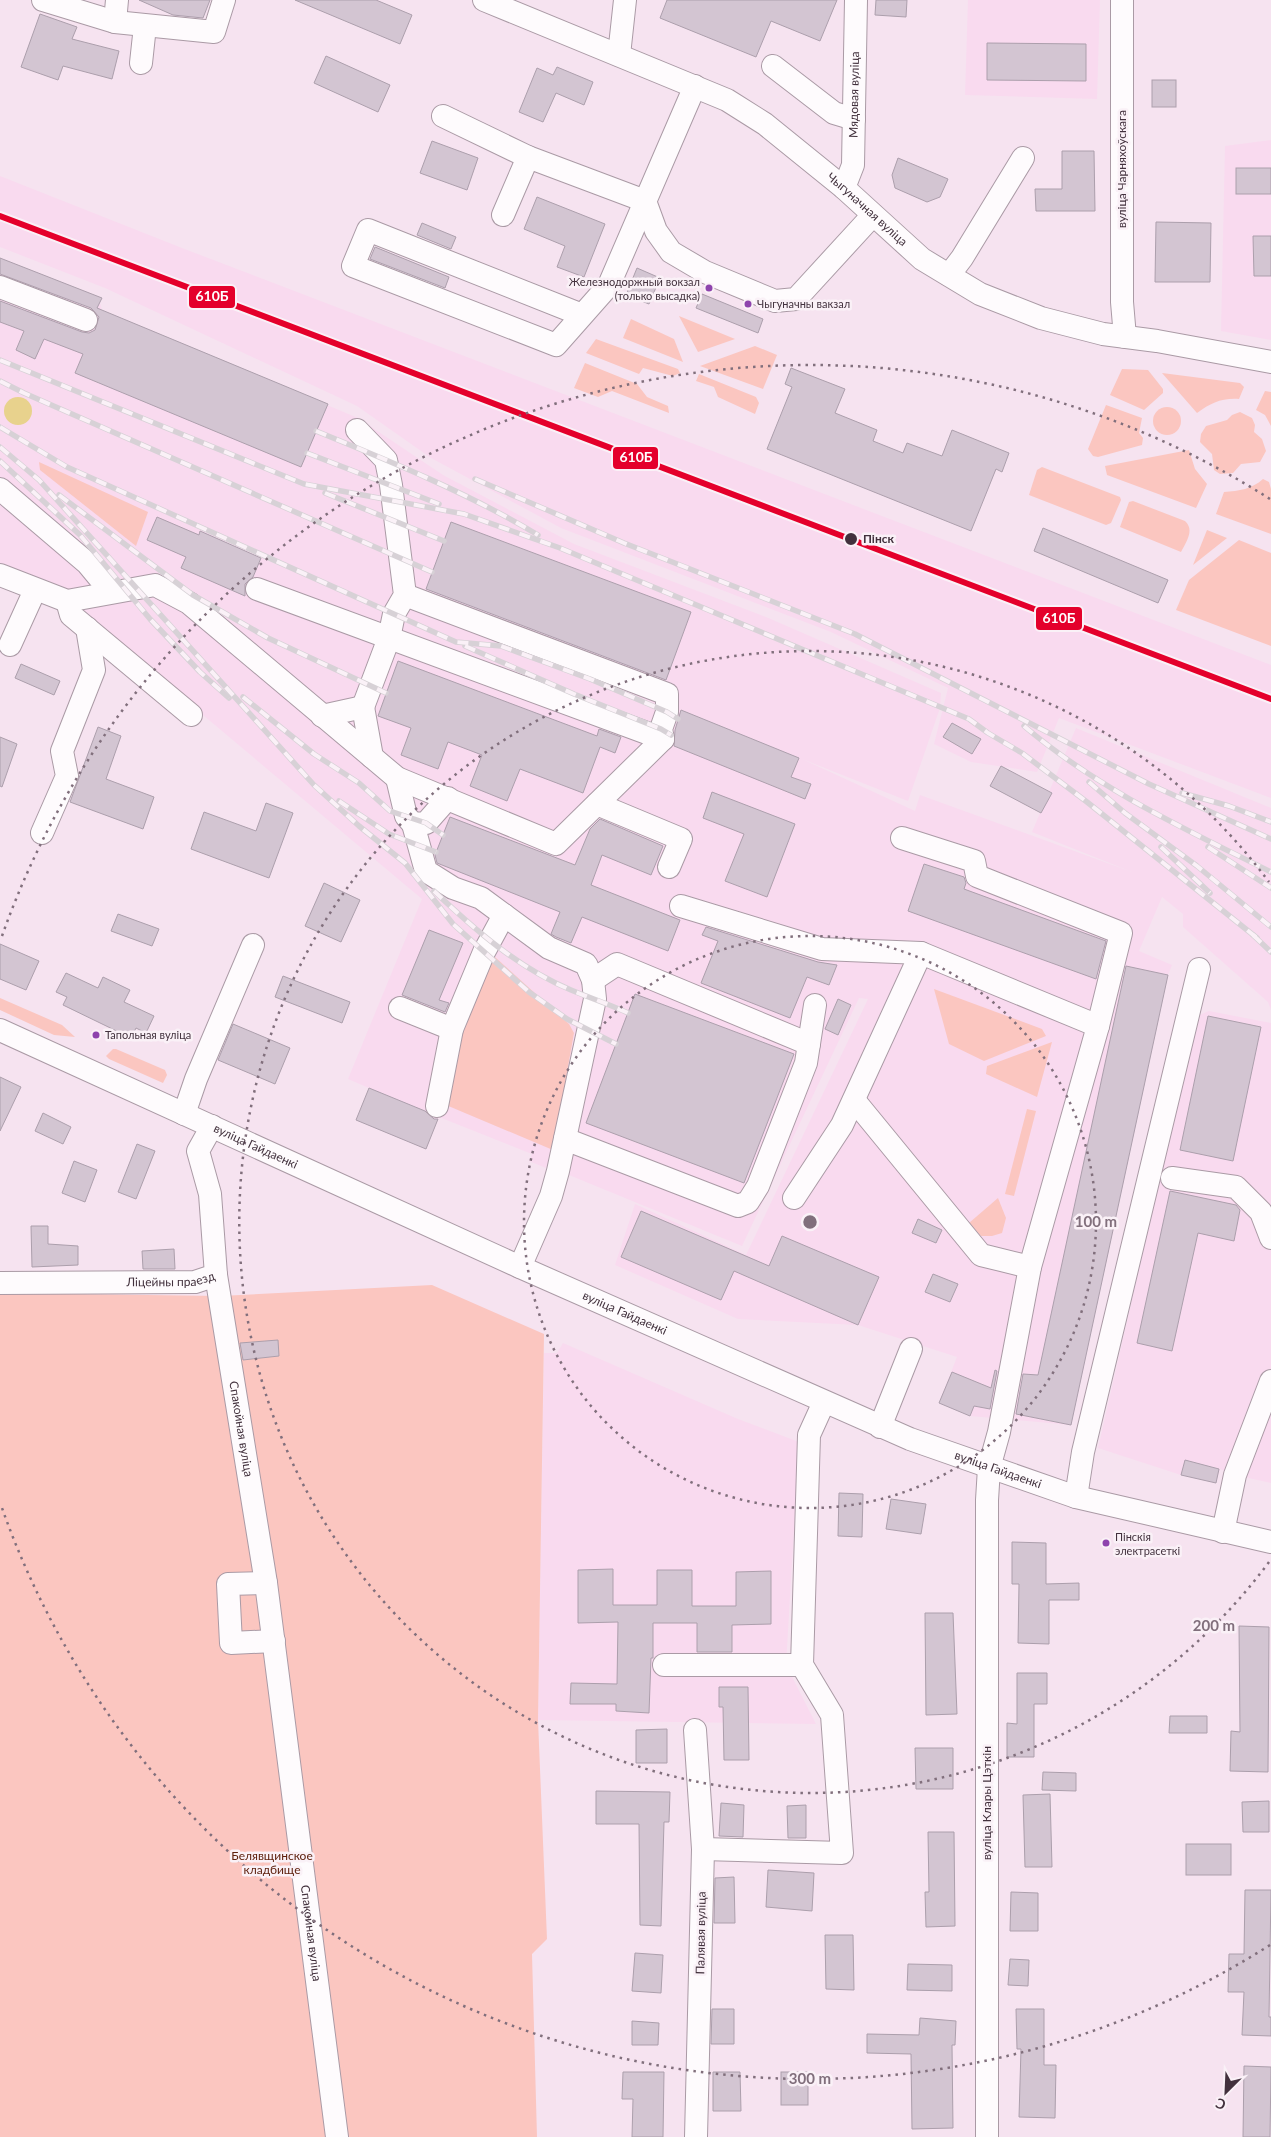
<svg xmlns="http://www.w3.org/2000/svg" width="1271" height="2137" viewBox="0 0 1271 2137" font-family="Lato,sans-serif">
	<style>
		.built { fill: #f9daef }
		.green { fill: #fbc6c0 }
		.water { fill: #e8d28d }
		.building { fill: #d3c5d2; stroke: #ac9fac }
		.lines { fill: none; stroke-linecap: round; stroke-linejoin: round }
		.minor-casing { stroke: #aa9aa5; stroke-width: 24 }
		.minor { stroke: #fefbfd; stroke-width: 22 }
		.rail-casing { stroke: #d7d1d6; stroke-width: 5.5 }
		.rail { stroke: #faf1f7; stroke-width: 4; stroke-dasharray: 11; stroke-linecap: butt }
		.rail-1-casing { stroke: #faf1f7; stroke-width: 10 }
		.rail-1 { stroke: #e4002b; stroke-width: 6 }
		.ring { fill: none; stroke: #816f7c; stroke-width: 2.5; stroke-dasharray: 2.5 5 }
		.bus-dot { fill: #8e44ad; stroke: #faf1f7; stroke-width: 2 }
		.stop-dot { fill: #42313d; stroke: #faf1f7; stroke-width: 2 }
		.labels { text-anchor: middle; stroke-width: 5; stroke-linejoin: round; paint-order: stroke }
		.bus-label { font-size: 11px; fill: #42313d; stroke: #faf1f7; text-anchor: start }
		.street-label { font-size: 12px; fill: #42313d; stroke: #faf1f7 }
		.stop-label { font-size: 12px; font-weight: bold; fill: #42313d; stroke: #faf1f7; text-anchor: start }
		.park-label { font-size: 12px; fill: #5f220f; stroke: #faf1f7 }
		.centre { fill: #816f7c; stroke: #faf1f7; stroke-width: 2.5 }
		.ring-label { font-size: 15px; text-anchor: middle; font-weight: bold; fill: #816f7c; stroke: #faf1f7; stroke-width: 5; stroke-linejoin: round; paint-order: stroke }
		.line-badge { stroke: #faf1f7; stroke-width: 2 }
		.badge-label { font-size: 14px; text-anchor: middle; font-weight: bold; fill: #fff }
	</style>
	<rect width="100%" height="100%" fill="#f6e3f0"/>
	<!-- built -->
	<g class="built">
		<path d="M968 0H1100L1097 99 965 95Z"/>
		<path d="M1271 140V340L1221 331 1225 146Z"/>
		<path d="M0 176 182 248 1271 665V798L1059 718 1037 772 971 762 934 744 948 688 831 632 561 528 431 458 357 406 105 288 0 247Z"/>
		<path d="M0 258 102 298 100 303 102 310 358 418 443 475 574 544 766 617 941 693 940 708 908 801 802 759 915 811 920 795 1132 872 1032 832 1076 728 1271 808V1010L1268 1002 1183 927V914L1162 897 1139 951 1172 965 1168 975 1071 1425 970 1416 939 1403 957 1357 858 1325 738 1319 615 1265 635 1204 746 1255 868 999 859 998 742 1246 547 1166 546 1168 529 1161 532 1154 439 1117 426 1149 356 1120 369 1088 348 1079 422 899 79 611 0 584Z"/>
		<path d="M1209 1011 1271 1023V1483L1235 1475 1220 1469 1216 1483 1181 1475 1098 1448 1197 1016Z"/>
		<path d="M563 1343 738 1419 799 1442 786 1665 816 1724 538 1720 544 1353H557Z"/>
	</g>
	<!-- green -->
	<g class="green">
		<path d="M679 316 735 339 698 352Z"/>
		<path d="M631 319 674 339 683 362 623 338Z"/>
		<path d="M596 339 678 369 680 373 673 376 643 368 639 374 586 353Z"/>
		<path d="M755 346 777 355 763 389 700 366Z"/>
		<path d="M585 363 637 384 647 397 668 406 669 413 612 391 598 397 574 388Z"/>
		<path d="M1122 369 1148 370 1163 389V393L1144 410 1110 395Z"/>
		<path d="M1162 373 1240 383 1244 387 1239 399C1221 398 1211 403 1197 413Z"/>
		<path d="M699 374 756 397 759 403 755 414 718 397 714 387 696 381Z"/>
		<path d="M1265 391 1271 392V426L1265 415 1256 410Z"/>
		<path d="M1106 405 1142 418 1139 433 1143 438 1142 445 1098 457 1093 456 1088 449Z"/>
		<circle cx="1167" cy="421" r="14"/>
		<path d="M1240 412 1252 418 1255 425 1254 432 1262 439 1266 451 1260 462 1241 464 1233 473 1220 474 1214 470 1212 454 1200 442 1201 434 1206 426 1227 420 1232 415Z"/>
		<path d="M1189 450 1195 469 1207 484 1196 508 1107 475 1105 466Z"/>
		<path d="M39 462 148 512 136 546 40 470Z"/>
		<path d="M1042 467 1120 497 1121 500 1111 523 1106 525 1029 495 1037 470Z"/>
		<path d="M1263 479 1269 482 1271 489V534L1216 514 1224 492C1239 491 1252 489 1263 479Z"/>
		<path d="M1133 501 1185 521C1195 530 1186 542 1181 552L1120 527 1129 502Z"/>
		<path d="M1207 530 1227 538 1193 565Z"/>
		<path d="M1239 540 1271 553V646L1176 610 1189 580Z"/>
		<path d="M495 957 569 1024 574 1033 553 1150 446 1105 463 1032 489 961Z"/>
		<path d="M934 989 1042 1029 1046 1036 984 1061 949 1044Z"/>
		<path d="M0 998 62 1025 75 1037 54 1035 0 1010Z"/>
		<path d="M1052 1042 1037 1097 986 1074 987 1066Z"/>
		<path d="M113 1049H116L165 1070 167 1075 163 1083 109 1059 106 1056Z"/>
		<path d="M1027 1109 1036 1111 1014 1196 1005 1194Z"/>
		<path d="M998 1198 1006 1218 1002 1233 992 1236H981L969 1223Z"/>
		<path d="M432 1285 544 1334 538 1720 547 1939 532 1954 537 2137H0V1293L220 1296Z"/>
	</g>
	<!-- water -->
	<circle class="water" cx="18" cy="411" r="14"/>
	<!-- building -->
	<g class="building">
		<path d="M139 0H210L203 18 173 15Z"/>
		<path d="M295 0H376L412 15 400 44Z"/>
		<path d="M667 0H837L820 41 771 21 756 57 660 18Z"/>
		<path d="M876 0H907L906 17 875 15Z"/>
		<path d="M40 14 77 27 72 39 119 51 112 79 63 66 58 80 21 67Z"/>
		<path d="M987 43 1086 44V81L987 80Z"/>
		<path d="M326 56 390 85 378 112 314 83Z"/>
		<path d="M557 67 593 82 584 105 556 93 543 122 519 112 537 68 553 75Z"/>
		<rect x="1152" y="80" width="24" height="27"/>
		<path d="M432 141 478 158 467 190 420 173Z"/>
		<path d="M1062 151H1094L1095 211H1036L1035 189H1062Z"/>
		<path d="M898 158 948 179 940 197 927 202 895 188 892 175Z"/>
		<rect x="1236" y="168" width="35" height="26"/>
		<path d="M537 197 605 224 584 277 557 267 565 246 524 229Z"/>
		<path d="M1156 222 1211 223 1210 282H1155Z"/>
		<path d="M422 223 456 237 451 249 417 235Z"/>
		<path d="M1253 236H1271V276H1254Z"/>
		<path d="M375 247 449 277 445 288 370 259Z"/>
		<path d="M0 258 102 298 97 308 328 404 301 467 75 373 83 354 44 339 35 359 16 350 24 331 0 322V301L82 332 89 333 95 330 99 317 91 308 0 274Z"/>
		<path d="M637 268 660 278 649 304 626 295Z"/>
		<path d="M702 294 763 319 758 333 696 308Z"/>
		<path d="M791 368 845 389 835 413 877 430 873 441 903 453 907 443 942 456 952 430 1009 453 1002 472 996 469 971 531 767 449 792 387 785 384Z"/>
		<path d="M157 517 199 535 200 531 261 558 253 577 245 584V596L181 568 186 557 147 540Z"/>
		<path d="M451 522 691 612 666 680 426 589Z"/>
		<path d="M1043 528 1168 580 1158 603 1034 551Z"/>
		<path d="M398 661 597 736 599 729 621 737 615 753 600 747 583 793 520 769 507 801 470 786 482 755 448 742 438 769 401 755 411 728 378 716Z"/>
		<path d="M21 664 60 681 54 695 15 678Z"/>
		<path d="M681 710 799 758 791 777 811 784 805 799 674 746 675 730Z"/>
		<path d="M952 723 981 739 972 754 943 737Z"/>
		<path d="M98 727 121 736 106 779 154 797 143 829 70 802Z"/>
		<path d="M0 737 17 744 2 787 0 786Z"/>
		<path d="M1001 766 1052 793 1041 813 990 786Z"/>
		<path d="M712 792 795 824 767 897 725 881 744 834 703 818Z"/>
		<path d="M266 803 293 813 269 878 191 849 204 812 256 831Z"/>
		<path d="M450 817 575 865 590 829 600 819 663 846 651 875 602 855 591 885 680 920 668 951 582 917 571 943 556 937 551 934 560 912 437 863 435 855Z"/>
		<path d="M924 864 964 877 966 883 964 889 1106 941 1096 979 908 911Z"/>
		<path d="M324 883 360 900 341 942 305 926Z"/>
		<path d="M118 914 159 929 152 946 111 931Z"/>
		<path d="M706 927 818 962 837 965 829 985 807 977 790 1018 701 983 718 941 702 935Z"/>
		<path d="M429 930 463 943 439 1000 449 1003 445 1012 402 995Z"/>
		<path d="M0 944 39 961 26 990 0 979Z"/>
		<path d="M1126 966 1168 975 1071 1425 1016 1414 1023 1374 1038 1375Z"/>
		<path d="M66 973 98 988 103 977 130 990 124 1002 154 1016 146 1033 136 1028 131 1038 63 1005 67 997 56 992Z"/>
		<path d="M283 976 350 1002 342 1023 275 997Z"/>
		<path d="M635 994 794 1054 744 1183 586 1123Z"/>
		<path d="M838 999 851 1005 838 1035 825 1029Z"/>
		<path d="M1208 1016 1261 1027 1233 1161 1180 1150Z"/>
		<path d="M233 1024 290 1048 275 1084 218 1060Z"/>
		<path d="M0 1077 21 1087 0 1131Z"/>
		<path d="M369 1088 425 1111 434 1119H438L426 1149 356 1120Z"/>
		<path d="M43 1113 71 1127 63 1144 35 1131Z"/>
		<path d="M137 1144 155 1151 136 1199 118 1192Z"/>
		<path d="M74 1161 97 1170 85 1202 62 1193Z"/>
		<path d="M1170 1191 1236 1205 1240 1210 1234 1241 1198 1233 1172 1351 1137 1343Z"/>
		<path d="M641 1211 769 1266 782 1236 879 1277 858 1325 734 1271 721 1300 621 1257Z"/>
		<path d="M918 1219 942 1230 936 1243 912 1233Z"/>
		<path d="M31 1226H48V1244L78 1246V1265L32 1267Z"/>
		<path d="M174 1249 175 1269H143L142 1251Z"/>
		<path d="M933 1274 958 1284 950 1302 925 1292Z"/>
		<path d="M278 1340 279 1356 243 1360 240 1343Z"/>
		<path d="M995 1370 997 1371 990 1409 974 1406 970 1416 939 1403 952 1372 991 1388Z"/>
		<path d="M1185 1460 1219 1469 1216 1483 1181 1475Z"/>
		<path d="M839 1493 863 1494 862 1537 838 1536Z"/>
		<path d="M891 1499 926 1504 921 1534 886 1529Z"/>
		<path d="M1012 1542 1046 1543V1584L1079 1583V1600H1049V1644L1018 1643 1019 1584H1012Z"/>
		<path d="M613 1569V1605H657V1570H692V1606H736V1572L771 1571V1624L732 1625V1652H697V1623H653V1658H651L649 1713 616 1711V1704H570L571 1683 617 1684 618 1622 578 1623V1570Z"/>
		<path d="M925 1613H953L957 1714 926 1715Z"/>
		<path d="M1239 1626 1269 1627 1268 1772 1230 1771 1231 1731 1240 1732Z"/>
		<path d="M1017 1673H1047V1704H1034V1757H1007V1723L1017 1724Z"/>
		<path d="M719 1687H748L749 1760H724L723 1707H719Z"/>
		<path d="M1170 1716H1207V1733H1169Z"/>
		<path d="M667 1729V1763H636V1730Z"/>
		<path d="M915 1748H953V1789H916Z"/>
		<path d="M1043 1772 1076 1773V1791L1042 1790Z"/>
		<path d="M596 1791 670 1792 669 1822H664L661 1926 640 1925 639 1824H596Z"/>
		<path d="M1050 1794 1052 1867H1025L1023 1795Z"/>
		<path d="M1269 1801V1832H1243L1242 1802Z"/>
		<path d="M721 1803 744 1805 743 1837 719 1836Z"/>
		<path d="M806 1805V1838H788L787 1806Z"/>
		<path d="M928 1832H954L955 1926 926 1927 925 1892H929Z"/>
		<rect x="1186" y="1844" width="45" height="31"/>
		<path d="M768 1870 814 1873 812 1911 766 1907Z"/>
		<path d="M734 1877 735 1923H714L715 1878Z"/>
		<path d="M1245 1890H1271L1269 2017H1271V2036L1242 2035 1244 1992H1228L1229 1954H1244Z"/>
		<path d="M1011 1892 1038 1893V1931H1010Z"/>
		<path d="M825 1935H853L854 1990 826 1989Z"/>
		<path d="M635 1953 663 1955 661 1993 632 1991Z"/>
		<path d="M1010 1959 1029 1960 1028 1986 1008 1985Z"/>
		<path d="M908 1964 952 1965V1991L907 1990Z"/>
		<path d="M712 2009H734V2044H711Z"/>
		<path d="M1016 2009H1044V2065H1056L1055 2118 1019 2117 1021 2049H1017Z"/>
		<path d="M920 2018 956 2021 955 2045H952L953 2128 912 2129 911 2054 867 2053V2034L919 2035Z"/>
		<path d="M632 2021 659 2023 658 2045H632Z"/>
		<path d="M1244 2066 1271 2067 1270 2137H1243Z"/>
		<path d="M623 2072H664L663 2137H632L633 2099H622Z"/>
		<path d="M713 2072H740L741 2111H713Z"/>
		<rect x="781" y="2072" width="27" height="33"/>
	</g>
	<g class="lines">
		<defs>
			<g id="minor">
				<path d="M43 0 115 22 214 32 224 0"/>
				<path id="s1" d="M484 0 727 100 765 124 844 188 922 259 980 294 1041 318 1103 334 1157 341 1271 362"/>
				<path d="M1122 0V302L1125 337"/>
				<path d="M115 22 117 0"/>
				<path d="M619 55 625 0"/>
				<path d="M141 63 145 26"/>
				<path d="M773 66 834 113 854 119"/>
				<path d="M443 116 528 157"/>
				<path id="s2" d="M844 188 853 165 856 0"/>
				<path d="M503 215 528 157 645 201 656 231 671 252 705 272 775 301 796 299 873 215"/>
				<path d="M949 275 962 258 1023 158"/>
				<path d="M0 287 86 320"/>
				<path d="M582 315 368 230 353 266 556 345 609 285 695 86"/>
				<path d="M357 430 386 460 391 485 405 595 394 614 389 638 363 707"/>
				<path d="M0 489 87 563 111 592"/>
				<path d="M0 575 67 601 155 585 189 603 397 778 556 844 663 739 661 729 667 712V694L405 595"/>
				<path d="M257 589 663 739"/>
				<path d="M67 601 71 615 191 715"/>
				<path d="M10 645 35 590"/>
				<path d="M322 716 363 707 372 757"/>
				<path d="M397 778 406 816 413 824 426 871 453 888 481 898 549 948 586 964 593 980 595 999 558 1171 551 1196 520 1267"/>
				<path d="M597 804 681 839 669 867"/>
				<path d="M413 824 426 823 448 798"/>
				<path d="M42 833 67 776 62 751 94 670 87 628"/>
				<path d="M902 838 974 861 977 876 1121 933 1098 1026"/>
				<path d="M681 906 822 949 921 953 1098 1026 1030 1267 999 1432 989 1468 987 1500V2137"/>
				<path d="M593 980 617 964 809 1044"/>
				<path d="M400 1008 452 1029"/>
				<path id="s3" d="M0 1030 520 1267 910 1439 1076 1497 1271 1542"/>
				<path d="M854 1100 981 1255 1030 1267"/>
				<path d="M437 1106 452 1029 484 952 504 915"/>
				<path d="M184 1114 196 1079 253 945"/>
				<path d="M565 1139 738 1206 748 1202 758 1186 806 1063 815 1005"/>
				<path d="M1172 1178 1236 1187 1261 1212 1271 1238"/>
				<path d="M794 1198 842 1125 921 953"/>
				<path id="s4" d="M216 1275 266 1583 337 2137"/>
				<path id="s5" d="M0 1283 195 1282 216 1275 210 1194 198 1151 212 1126"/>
				<path d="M880 1427 911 1349"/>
				<path d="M1076 1497 1083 1452 1199 969"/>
				<path d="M1223 1532 1235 1475 1271 1381"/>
				<path d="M266 1583 228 1584 231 1643 274 1641"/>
				<path d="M664 1665H802"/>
				<path d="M695 1730 703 1849 696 2137"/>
				<path d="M703 1849 842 1853 832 1715 802 1665 809 1435 824 1402"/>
			</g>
		</defs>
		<!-- minor casing -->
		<use href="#minor" class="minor-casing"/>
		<!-- minor -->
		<use href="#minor" class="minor"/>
		<defs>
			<g id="rail">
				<path d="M0 360 304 484 464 514 560 548 969 719 988 733 1022 753 1087 802 1257 938"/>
				<path d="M0 381 24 393 432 572"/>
				<path d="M0 427 67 467 456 642 501 646 590 679 667 712 678 719"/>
				<path d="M316 431C392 462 468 493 538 535"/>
				<path d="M0 447 39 480 314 785 359 826 405 863 453 924 529 992 567 1019 616 1044"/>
				<path d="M307 453 439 504"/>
				<path d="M0 461 80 535 150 619 200 672 229 698"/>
				<path d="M475 479 624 543 855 634 1149 784 1271 839"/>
				<path d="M325 493 444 541"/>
				<path d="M59 495 193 595 268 638 386 693"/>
				<path d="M465 646 574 694 661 729 671 735"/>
				<path d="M243 697 314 754 359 783 390 811 426 823 443 835"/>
				<path d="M1024 726C1098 789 1185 829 1271 872"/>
				<path d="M1089 782 1125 813 1197 866 1271 927"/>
				<path d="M1182 793 1229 806 1271 822"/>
				<path d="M339 801 389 834 436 852"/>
				<path d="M1161 847 1210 893"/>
				<path d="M1208 847 1271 888"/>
				<path d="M434 891C474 929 518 968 571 990 590 998 609 1004 628 1013"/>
				<path d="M1253 935 1271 952"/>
			</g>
		</defs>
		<!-- rail casing -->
		<use href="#rail" class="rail-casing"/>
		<!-- rail -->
		<use href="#rail" class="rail"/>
		<defs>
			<path id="rail-1" d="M0 216 1271 699"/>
		</defs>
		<!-- rail-1 casing -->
		<use href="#rail-1" class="rail-1-casing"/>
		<!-- rail-1 -->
		<use href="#rail-1" class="rail-1"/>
	</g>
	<!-- distance rings -->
	<g class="ring">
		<circle cx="810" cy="1222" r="286"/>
		<path d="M1269 1562A571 571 0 1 1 1269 882"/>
		<path d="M1270 1945A857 857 0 0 1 2 1508M2 936A857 857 0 0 1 1270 499"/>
	</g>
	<!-- markers -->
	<g class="bus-dot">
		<circle cx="709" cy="288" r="4.5"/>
		<circle cx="748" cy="304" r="4.5"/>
		<circle cx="96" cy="1035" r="4.5"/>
		<circle cx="1106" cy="1543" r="4.5"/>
	</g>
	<circle class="stop-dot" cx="851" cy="539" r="7"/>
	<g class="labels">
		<!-- bus labels -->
		<g class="bus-label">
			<text x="700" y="286" text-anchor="end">Железнодоржный вокзал<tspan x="700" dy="14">(только высадка)</tspan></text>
			<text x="757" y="308">Чыгуначны вакзал</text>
			<text x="105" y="1039">Тапольная вуліца</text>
			<text x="1115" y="1541">Пінскія<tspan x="1115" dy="14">электрасеткі</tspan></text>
		</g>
		<!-- street labels -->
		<g class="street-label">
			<text dy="4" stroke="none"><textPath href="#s2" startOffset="95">Мядовая вуліца</textPath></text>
			<text transform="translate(1122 169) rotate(-90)" y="4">вуліца Чарняхоўскага</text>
			<text dy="4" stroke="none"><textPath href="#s1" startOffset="441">Чыгуначная вуліца</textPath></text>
			<text dy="4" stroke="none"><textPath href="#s3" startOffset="281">вуліца Гайдаенкі</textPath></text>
			<text dy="4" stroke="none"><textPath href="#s5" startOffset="171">Ліцейны праезд</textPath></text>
			<text dy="4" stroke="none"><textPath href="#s3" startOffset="686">вуліца Гайдаенкі</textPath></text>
			<text dy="4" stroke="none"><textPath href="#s4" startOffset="156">Спакойная вуліца</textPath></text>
			<text dy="4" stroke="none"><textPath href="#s3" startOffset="1091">вуліца Гайдаенкі</textPath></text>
			<text transform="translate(987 1803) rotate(-90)" y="4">вуліца Клары Цэткін</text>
			<text transform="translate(701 1933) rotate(-89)" y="4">Палявая вуліца</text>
			<text dy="4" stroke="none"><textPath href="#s4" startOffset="665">Спакойная вуліца</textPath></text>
		</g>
		<!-- stop labels -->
		<g class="stop-label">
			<text x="863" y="543">Пінск</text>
		</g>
		<!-- park labels -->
		<g class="park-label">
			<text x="272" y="1860">Белявщинское<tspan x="272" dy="14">кладбище</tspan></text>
		</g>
	</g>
	<circle cx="810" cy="1222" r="8" class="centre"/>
	<g class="ring-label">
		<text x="1096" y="1227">100 m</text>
		<text x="1214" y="1631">200 m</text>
		<text x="810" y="2084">300 m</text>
	</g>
	<g class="line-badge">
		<rect x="188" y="285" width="48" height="24" rx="5" fill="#e4002b"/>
		<rect x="612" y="446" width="47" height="24" rx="5" fill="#e4002b"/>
		<rect x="1035" y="606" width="48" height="25" rx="5" fill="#e4002b"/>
	</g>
	<g class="badge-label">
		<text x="212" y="301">610Б</text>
		<text x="636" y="462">610Б</text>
		<text x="1059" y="623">610Б</text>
	</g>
	<!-- north arrow -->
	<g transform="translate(1226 2092) rotate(204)" stroke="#faf1f7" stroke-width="4" paint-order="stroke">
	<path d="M0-4L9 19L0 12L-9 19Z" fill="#42313d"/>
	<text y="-8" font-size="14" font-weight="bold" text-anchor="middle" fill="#42313d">С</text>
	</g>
</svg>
